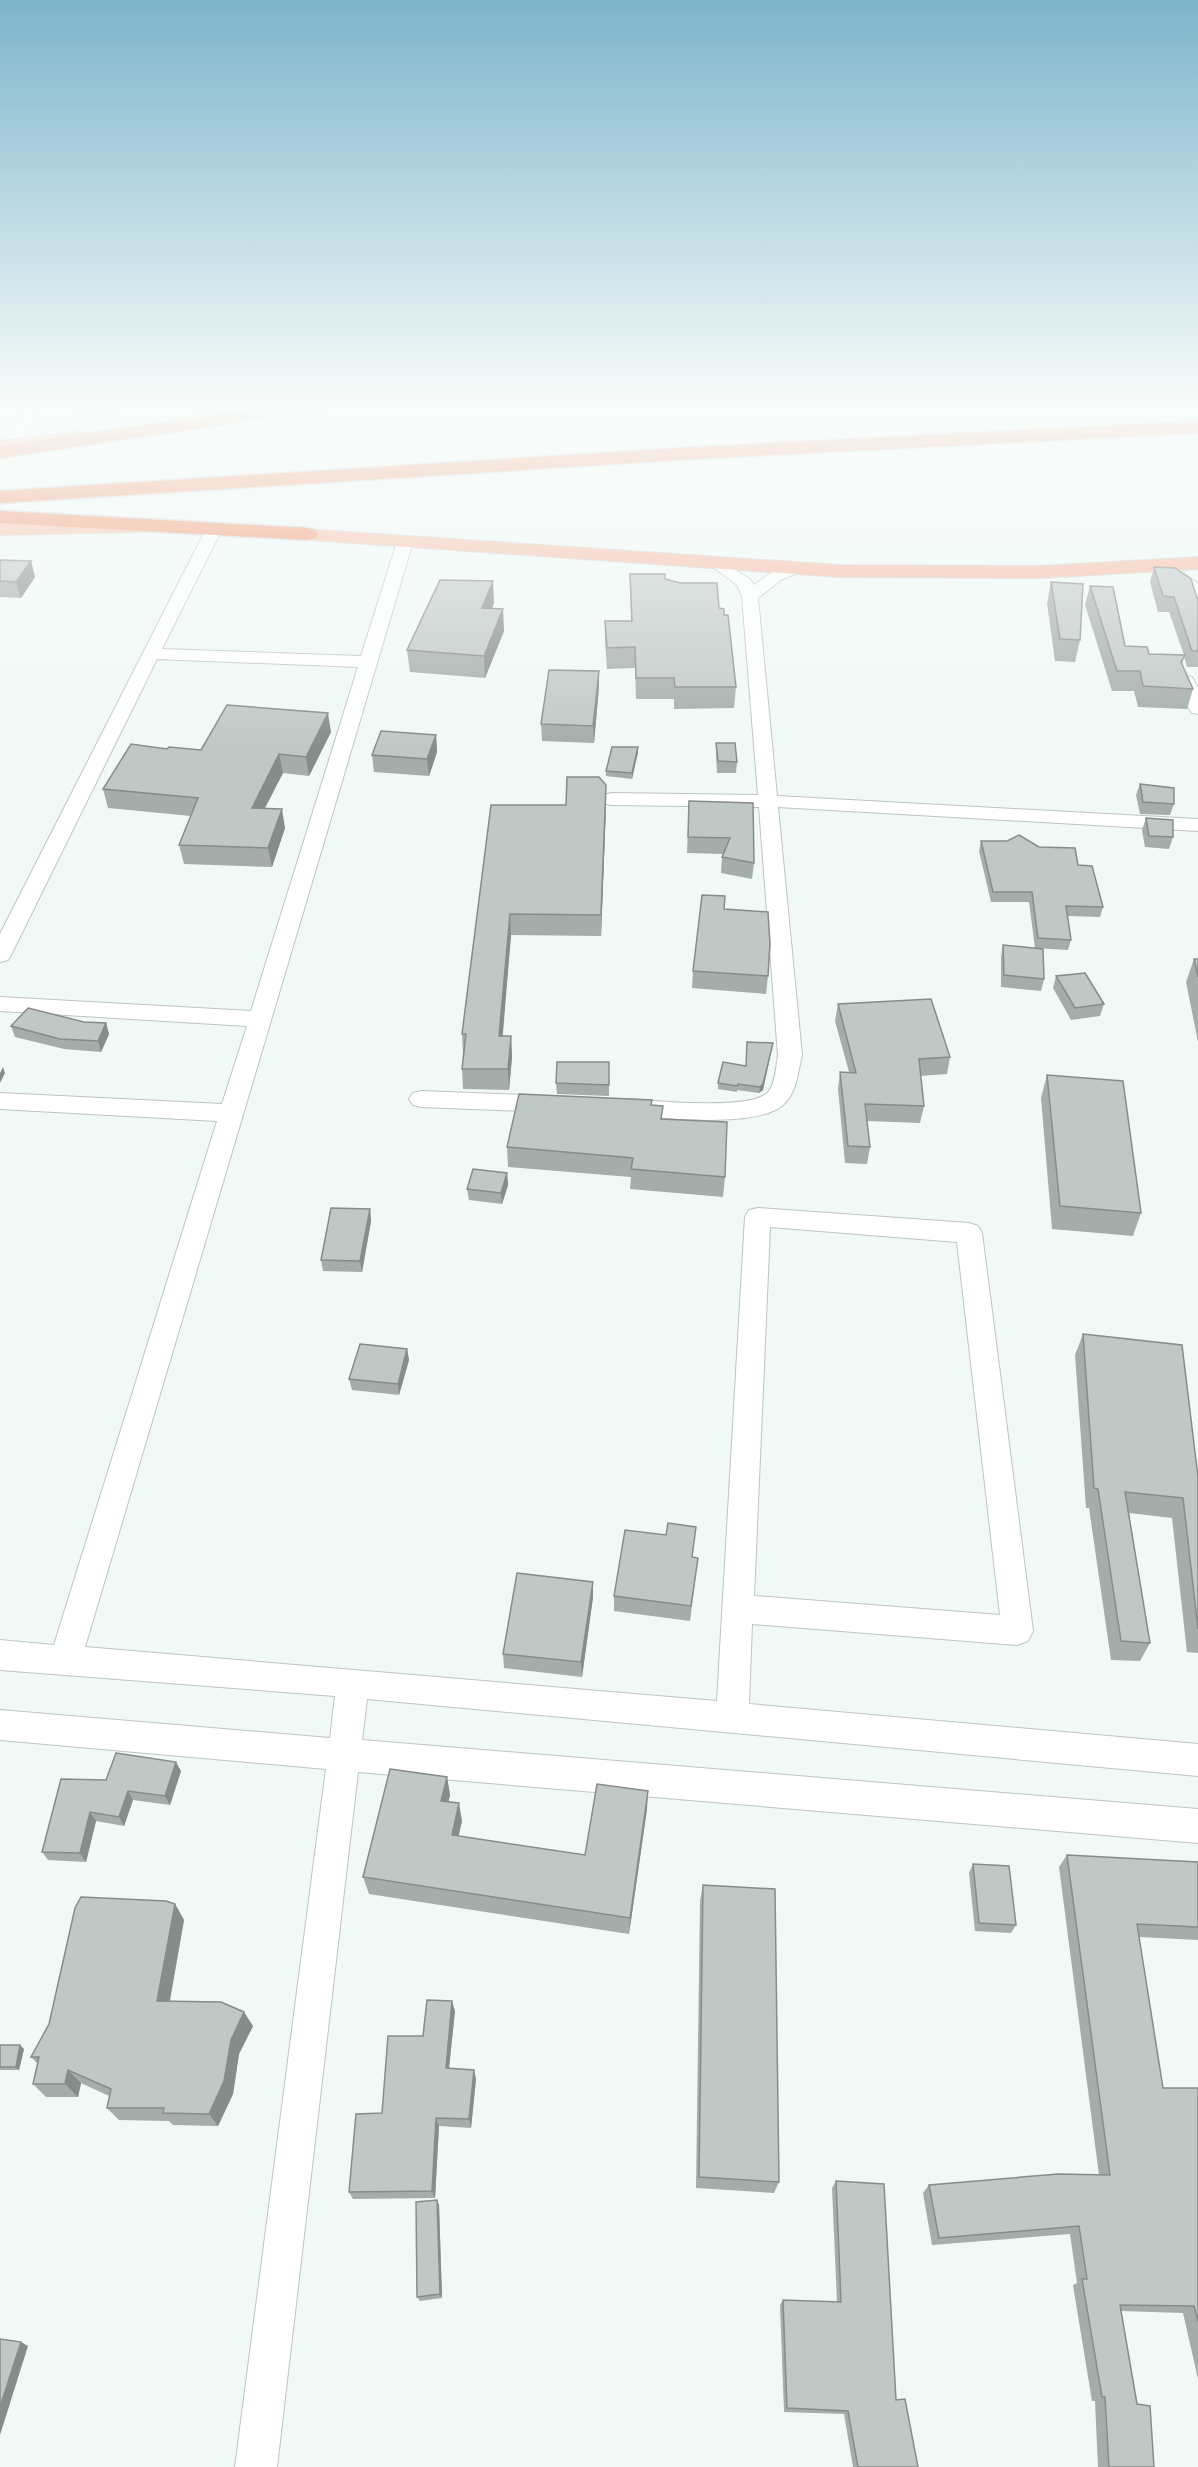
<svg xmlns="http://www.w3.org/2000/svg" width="1198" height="2467" viewBox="0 0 1198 2467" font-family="Barlow,sans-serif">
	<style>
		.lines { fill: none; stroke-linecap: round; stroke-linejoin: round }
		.minor-casing { stroke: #bdc5c2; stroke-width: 2 }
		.major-casing { stroke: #d2d3d2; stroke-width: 2 }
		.highway-casing { stroke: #d2d3d2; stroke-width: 3 }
		.minor { fill: #fff; fill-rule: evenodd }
		.major { fill: #f7b79e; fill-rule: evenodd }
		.highway { fill: #f1875d; fill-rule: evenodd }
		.wall { fill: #a5aca9 }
		.shaded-wall { fill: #868c8a }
		.building { fill: #c0c8c5; stroke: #868c8a; stroke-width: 1.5 }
	</style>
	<rect width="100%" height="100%" fill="#f0f9f5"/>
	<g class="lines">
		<defs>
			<g id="minor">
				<path d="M26 405H40L17 446H7L5 443Z"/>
				<path d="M213 526 221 531 162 649 361 656 397 542 405 537 413 542 85 1647 717 1701 745 1217 749 1210 758 1208 969 1223 978 1226 982 1233 1033 1631 1028 1641 1017 1645 752 1624 749 1704 1198 1744V1776L367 1699 362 1740 1198 1809V1843L358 1772 277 2467H235L326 1769 0 1740V1710L330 1738 335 1696 0 1670V1640L54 1645 217 1121 0 1109V1093L222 1104 247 1026 0 1011V997L251 1011 358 667 157 659 11 955 8 960 0 962V934L205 531ZM770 1227 957 1242 1000 1615 754 1596Z"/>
				<path d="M716 558 750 579 754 585C767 575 780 567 796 563L804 568 802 571 781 580 758 598 777 796 1198 819V831L778 807 802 1055C798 1071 797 1091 785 1103 762 1129 662 1118 629 1115L621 1113 617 1107 621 1101 629 1099C654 1101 756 1111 769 1091 776 1081 776 1066 778 1055L759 807 611 805 604 803 601 799 604 795 611 793 758 795 742 596 737 585 708 563Z"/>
				<path d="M1166 563 1172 565 1198 584V597L1192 596 1160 571 1158 568Z"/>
				<path d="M1186 676 1192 677 1198 688V714L1192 713 1189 709 1177 681 1180 677Z"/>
				<path d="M421 1091 551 1096 559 1098 563 1104 559 1110 551 1112 421 1107 413 1105 409 1099 413 1093Z"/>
			</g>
			<g id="major">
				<path d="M283 405H325L322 409 316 410 201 427 195 426 192 422 195 418 201 417Z"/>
				<path d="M80 431 86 432 89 436 86 440 0 450V440Z"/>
				<path d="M131 522 138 524 141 528 138 532 0 535V523Z"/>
				<path d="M274 527 839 565 1040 566 1198 557V569L1040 578 839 577 267 537 264 533 267 529Z"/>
			</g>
			<g id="highway">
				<path d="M235 412 241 414 244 418 241 422 0 458V446Z"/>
				<path d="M1198 421V433L694 459 0 503V491L694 447Z"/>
				<path d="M0 511 308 528 315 530 318 534 315 538 308 540 0 523Z"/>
			</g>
		</defs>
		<!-- minor casing -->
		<use href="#minor" class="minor-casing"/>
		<!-- major casing -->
		<use href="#major" class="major-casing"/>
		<!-- highway casing -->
		<use href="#highway" class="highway-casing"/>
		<!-- minor -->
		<use href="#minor" class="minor"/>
		<!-- major -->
		<use href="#major" class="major"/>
		<!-- highway -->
		<use href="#highway" class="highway"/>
	</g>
	<!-- wall -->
	<g class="wall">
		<path d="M0 560 31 561 35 577 21 598 0 597Z"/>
		<path d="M1154 567 1198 601V667H1187L1184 657 1182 665 1193 689 1187 709 1138 707 1134 691H1112L1085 605 1090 586 1125 646 1149 654 1184 655 1169 612H1158L1150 582Z"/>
		<path d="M630 574 665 579 719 608 736 687 734 708 674 709V699H636L635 668 607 669 605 642V621H631Z"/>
		<path d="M1051 582 1080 640 1075 662 1055 661 1047 603Z"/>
		<path d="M494 603 492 608 504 631 485 678 410 672 407 650Z"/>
		<path d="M599 687 594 743 542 741 541 724Z"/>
		<path d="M331 732 309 776 283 773 265 808 285 828 272 867 184 864 179 845 191 816 108 808 103 789 167 749 201 750Z"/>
		<path d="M436 735 437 752 429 776 374 772 372 755Z"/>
		<path d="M716 743 737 762 736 773H717L716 754Z"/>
		<path d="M638 747V752L632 779 606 776V771Z"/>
		<path d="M1140 784 1174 804 1170 815 1140 814 1136 795Z"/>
		<path d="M689 801 753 803 754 863 752 879 721 873 722 857 723 854 687 853Z"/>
		<path d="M491 805 606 806 601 936 511 935 502 1036H511L512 1057 509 1090 463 1089 462 1069 463 1054 462 1034Z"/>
		<path d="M1146 818 1173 837 1169 849 1145 847 1142 830Z"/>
		<path d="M981 841 1039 847 1103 907 1100 917 1068 916 1071 940 1068 950 1035 948 1029 902H991L979 851Z"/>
		<path d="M724 909 768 976 766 994 692 988 693 971Z"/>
		<path d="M1003 945 1044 979 1041 991 1001 987V957Z"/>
		<path d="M1194 959H1198V1042L1186 982Z"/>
		<path d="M1056 976 1104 1004 1100 1016 1071 1020 1053 988Z"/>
		<path d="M838 1004 950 1057 947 1074 920 1076 924 1106 920 1123 867 1121 870 1147 867 1164 845 1163 838 1089 840 1072H849L835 1021Z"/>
		<path d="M84 1022 106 1023 109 1034 101 1052 64 1049 15 1037 11 1026Z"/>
		<path d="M773 1043 763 1090 759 1093 737 1090V1092L718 1089V1083L745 1066Z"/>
		<path d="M609 1062V1096L557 1094 556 1083Z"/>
		<path d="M1047 1075 1141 1213 1133 1236 1052 1229 1041 1098Z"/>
		<path d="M651 1105 663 1119 725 1177 723 1197 630 1189 631 1177 508 1167 507 1147Z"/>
		<path d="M507 1173 508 1185 502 1204 469 1200 467 1189Z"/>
		<path d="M370 1209 371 1221 362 1272 323 1271 321 1260Z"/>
		<path d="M1083 1334 1198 1477V1653L1187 1652 1172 1518 1129 1513 1150 1643 1140 1661 1111 1660 1089 1508H1086L1075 1355Z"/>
		<path d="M407 1349 409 1360 399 1395 352 1390 349 1379Z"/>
		<path d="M693 1557 698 1558 690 1621 614 1611V1596Z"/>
		<path d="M593 1582V1597L582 1677 504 1668 503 1654Z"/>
		<path d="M181 1771 170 1805 133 1800 124 1826 96 1821 86 1862 48 1860 42 1852 106 1780Z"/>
		<path d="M447 1777 450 1795 448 1802 462 1821 458 1836 585 1855 647 1809 629 1934 369 1894 363 1877Z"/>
		<path d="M1067 1855 1198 1862V1940L1139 1937 1163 2088H1198V2379L1183 2313 1121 2311 1137 2404 1154 2467H1098L1095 2401H1092L1073 2285 1077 2283 1070 2234 932 2245 923 2193 929 2185 1099 2175 1059 1867Z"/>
		<path d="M973 1864 1016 1925 1011 1933 975 1931 969 1873Z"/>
		<path d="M703 1885 779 2182 774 2193 696 2188 700 1901Z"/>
		<path d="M175 1904 184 1920 170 2001 253 2026 239 2054 233 2094 218 2126 173 2125 169 2121 119 2120 107 2108 109 2096 81 2083 78 2097H46L33 2084 38 2064 31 2057Z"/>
		<path d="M455 2011 449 2068 476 2079 471 2128 439 2126 435 2198 353 2199 349 2192 382 2113 423 2036Z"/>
		<path d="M0 2045 24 2049 19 2070H0Z"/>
		<path d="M836 2181 896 2400 918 2467H853L844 2414 784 2412 780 2305 783 2300 837 2302 832 2188Z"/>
		<path d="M437 2200 439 2205 442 2298 420 2301 417 2297Z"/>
	</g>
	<!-- shaded-wall -->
	<g class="shaded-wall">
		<path d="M73 405H126L113 409 76 415Z"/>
		<path d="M31 561 35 577 21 598 16 582Z"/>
		<path d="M493 581 494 603 483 629 482 608Z"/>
		<path d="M503 609 504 631 485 678 484 656Z"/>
		<path d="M599 671V687L594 743 593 726Z"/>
		<path d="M328 713 331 732 309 776 306 757Z"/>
		<path d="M436 735 437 752 429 776 427 759Z"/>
		<path d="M638 747V752L632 779V773Z"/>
		<path d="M279 754 283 773 255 827 252 808Z"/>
		<path d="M606 785V806L601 936V915Z"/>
		<path d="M282 809 285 828 272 867 268 848Z"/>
		<path d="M510 914 511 935 501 1057 499 1036Z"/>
		<path d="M106 1023 109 1034 101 1052 98 1041Z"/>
		<path d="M511 1036 512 1057 509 1090 508 1069Z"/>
		<path d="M773 1043 763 1090 759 1093 760 1087Z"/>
		<path d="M3 1067 5 1073 0 1083V1073Z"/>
		<path d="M507 1173 508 1185 502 1204 501 1193Z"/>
		<path d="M370 1209 371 1221 362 1272 360 1261Z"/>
		<path d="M407 1349 409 1360 399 1395 398 1384Z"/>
		<path d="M593 1582V1597L582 1677 581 1662Z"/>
		<path d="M176 1762 181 1771 170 1805 165 1796Z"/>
		<path d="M447 1777 450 1795 445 1818 441 1801Z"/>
		<path d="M128 1791 133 1800 124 1826 119 1817Z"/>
		<path d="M648 1791 647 1809 629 1934 630 1918Z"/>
		<path d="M459 1803 462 1821 455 1852 452 1835Z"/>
		<path d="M90 1812 96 1821 86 1862 80 1853Z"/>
		<path d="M175 1904 184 1920 167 2015 157 2001Z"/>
		<path d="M452 2001 455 2011 448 2077 446 2068Z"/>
		<path d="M244 2012 253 2026 239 2054 233 2094 218 2126 209 2114 231 2040Z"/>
		<path d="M20 2045 24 2049 19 2070 16 2067Z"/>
		<path d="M68 2070 81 2083 78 2097 65 2084Z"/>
		<path d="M474 2070 476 2079 471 2128 469 2119Z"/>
		<path d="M436 2118 439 2126 435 2198 432 2191Z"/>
		<path d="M437 2200 439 2205 442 2298 440 2294Z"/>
		<path d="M21 2342 28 2346 0 2435V2407Z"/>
	</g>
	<!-- building -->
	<g class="building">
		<path d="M0 560 31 561 16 582 0 581Z"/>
		<path d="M1154 567 1175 568 1191 579 1198 601V651H1192L1174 597 1163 596Z"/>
		<path d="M630 574H665V579L680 583H717L719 608 724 609V615H728L736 687H675L674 678H636L635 647 607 648 605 621H632Z"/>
		<path d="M440 580 493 581 482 608 503 609 484 656 407 650Z"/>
		<path d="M1051 582 1083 584 1080 640 1060 639Z"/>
		<path d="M1090 586 1113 587 1125 646 1147 647 1149 654 1185 655 1181 662 1193 689 1143 686 1140 671H1117Z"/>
		<path d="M549 670 599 671 593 726 541 724Z"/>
		<path d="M227 705 328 713 306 757 279 754 252 808 282 809 268 848 179 845 198 798 103 789 131 744 167 749 169 747 201 750Z"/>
		<path d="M381 731 436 735 427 759 372 755Z"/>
		<path d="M716 743H735L737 762 718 761Z"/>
		<path d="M612 747H638L632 773 606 771Z"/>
		<path d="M567 777H599L606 785 601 915 510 914 499 1036H511L508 1069H462L466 1034H462L491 805H566Z"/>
		<path d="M1140 784 1174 788V804L1143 802Z"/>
		<path d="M689 801 753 803 754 863 722 857 730 838 688 837Z"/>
		<path d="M1146 818 1173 820V837L1149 836Z"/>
		<path d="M1019 835 1039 847 1075 848 1078 865 1092 866 1103 907 1066 906 1071 940 1038 938 1032 892H993L981 841H1007Z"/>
		<path d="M702 895 725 896 724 909 768 912 770 944 768 976 693 971Z"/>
		<path d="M1003 945 1043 949 1044 979 1004 975Z"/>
		<path d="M1194 959H1198V977Z"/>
		<path d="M1085 973 1104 1004 1075 1008 1056 976Z"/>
		<path d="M931 999 950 1057 919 1059 924 1106 865 1104 870 1147 848 1146 840 1072 856 1073 838 1004Z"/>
		<path d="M28 1008 84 1022 106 1023 98 1041 60 1039 11 1026Z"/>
		<path d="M747 1042 773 1043 763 1084 760 1087 738 1084 737 1086 718 1083 723 1062 746 1066Z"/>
		<path d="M557 1062H609V1085L556 1083Z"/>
		<path d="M1047 1075 1123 1081 1141 1213 1060 1206Z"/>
		<path d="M519 1094 652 1100 651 1105 663 1106 661 1119 727 1122 725 1177 631 1169 633 1158 507 1147Z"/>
		<path d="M473 1169 507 1173 501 1193 467 1189Z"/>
		<path d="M331 1208 370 1209 360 1261 321 1260Z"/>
		<path d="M1083 1334 1182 1345 1198 1477V1629L1183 1498 1125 1492 1150 1643 1121 1641 1098 1489 1094 1488Z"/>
		<path d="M360 1344 407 1349 398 1384 349 1379Z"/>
		<path d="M668 1523 696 1527 692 1557 698 1558 691 1606 614 1596 625 1530 666 1535Z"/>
		<path d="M517 1573 593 1582 581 1662 503 1654Z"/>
		<path d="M116 1753 176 1762 165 1796 128 1791 119 1817 90 1812 80 1853 42 1852 61 1779 106 1780Z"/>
		<path d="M390 1769 447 1777 441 1801 459 1803 452 1835 585 1855 597 1784 648 1791 630 1918 363 1877Z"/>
		<path d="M1067 1855 1198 1862V1927L1137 1924 1163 2088H1198V2322L1194 2306 1120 2305 1137 2404 1150 2406 1154 2467H1109L1105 2397H1102L1082 2279H1087L1079 2226 939 2238 929 2185 1058 2174 1110 2175Z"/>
		<path d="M973 1864 1009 1866 1016 1925 979 1923Z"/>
		<path d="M703 1885 775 1889 779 2182 699 2177Z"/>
		<path d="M81 1897 166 1901 175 1904 157 2001 221 2002 244 2012 231 2040 224 2081 209 2114 163 2113 164 2108H107L111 2089 68 2070 65 2084H33L39 2057H31L49 2024 75 1908Z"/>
		<path d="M427 2000 452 2001 446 2068 474 2070 469 2119 436 2118 432 2191 349 2192 356 2114 382 2113 388 2036H423Z"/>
		<path d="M0 2045H20L16 2067H0Z"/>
		<path d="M836 2181 884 2184 896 2400 905 2399 918 2467H858L848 2411 787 2408 783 2300 841 2302Z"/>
		<path d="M437 2200 440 2294 417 2297 416 2202Z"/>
		<path d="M0 2339 21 2342 0 2407Z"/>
	</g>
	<!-- sky -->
	<linearGradient id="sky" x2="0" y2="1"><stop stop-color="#7db4cb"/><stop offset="0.54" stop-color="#f8fcfa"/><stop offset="1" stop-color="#f8fcfa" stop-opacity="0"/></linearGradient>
	<rect width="1198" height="750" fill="url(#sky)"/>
</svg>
